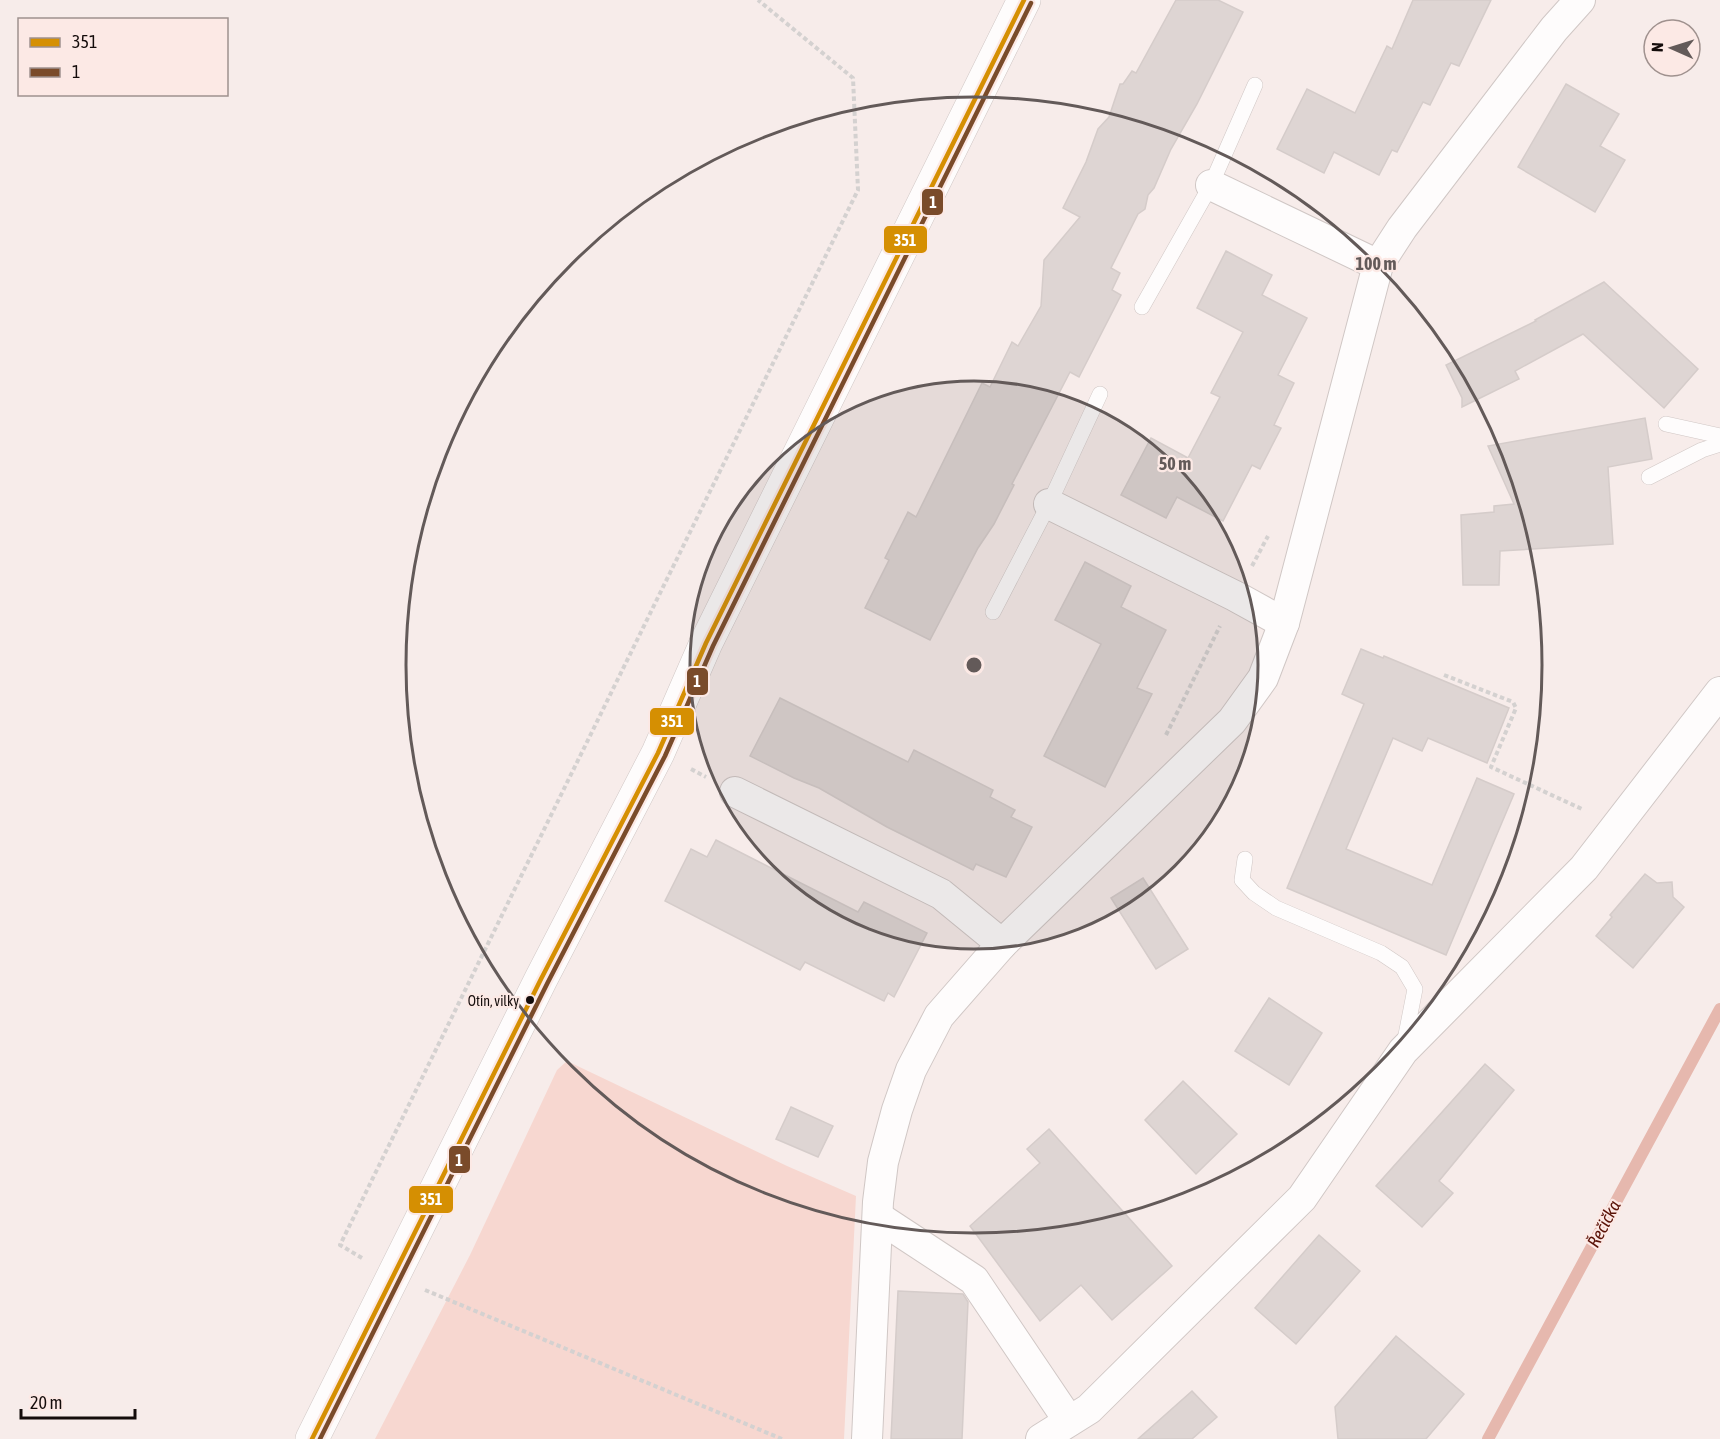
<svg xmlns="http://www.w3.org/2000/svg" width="1720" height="1439" viewBox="0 0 1720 1439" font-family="'Asap Condensed',sans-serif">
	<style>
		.green { fill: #f7d7d0 }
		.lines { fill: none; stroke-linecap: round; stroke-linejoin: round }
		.stream { stroke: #e6b8ae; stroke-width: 12 }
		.building { fill: #ded5d3; stroke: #d5ccca; stroke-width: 1.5 }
		.service-casing { stroke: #d0c7c5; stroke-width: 16 }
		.minor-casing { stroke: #d0c7c5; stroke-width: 32 }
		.tertiary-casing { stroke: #d0c7c5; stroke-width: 34 }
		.path { stroke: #d4d1d0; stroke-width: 4; stroke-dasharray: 4.5 3; stroke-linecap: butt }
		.service { stroke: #fefcfc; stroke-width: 15 }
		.minor { stroke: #fefcfc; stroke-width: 30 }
		.tertiary { stroke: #fefcfc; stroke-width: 33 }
		.bus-1-casing { stroke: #fce9e5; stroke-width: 9 }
		.bus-2-casing { stroke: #fce9e5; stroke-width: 9 }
		.bus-1 { stroke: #d58f02; stroke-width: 4.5 }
		.bus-2 { stroke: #7a4b2a; stroke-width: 4.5 }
		.ring { fill: none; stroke: #635a59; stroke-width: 3 }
		.bus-dot { fill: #140c0b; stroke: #fce9e5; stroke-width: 2 }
		.labels { text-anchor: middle; stroke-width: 4.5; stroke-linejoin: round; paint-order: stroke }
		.bus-label { font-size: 14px; fill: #140c0b; stroke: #fce9e5; text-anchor: end }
		.water-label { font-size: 18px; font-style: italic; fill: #5a1207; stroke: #fce9e5 }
		.centre { fill: #635a59; stroke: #fce9e5; stroke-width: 3 }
		.ring-label { font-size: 18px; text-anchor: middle; font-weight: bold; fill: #635a59; stroke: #fce9e5; stroke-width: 4.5; stroke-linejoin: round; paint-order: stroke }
		.line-badge { stroke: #fce9e5; stroke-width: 2 }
		.badge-label { font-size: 16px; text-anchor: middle; font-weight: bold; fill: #fff }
	</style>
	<rect width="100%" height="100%" fill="#f7ecea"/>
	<!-- green -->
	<path class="green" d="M567 1061 787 1166 856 1196 844 1439H375L470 1255 557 1070Z"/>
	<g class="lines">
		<!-- stream -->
		<path class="stream" d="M1488 1439 1720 1009"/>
	</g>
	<!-- building -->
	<g class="building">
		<path d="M1176 0H1218L1243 12 1197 104 1171 149 1154 188 1148 195 1145 209 1138 214 1111 268 1120 273 1112 290 1121 295 1079 377 1070 372 1012 484 1014 485 994 524 978 548 930 640 865 608 889 560 885 558 908 512 916 517 982 383 990 387 1012 342 1018 346 1041 306 1044 260 1080 217 1063 208 1086 162 1098 129 1109 117 1120 84H1123L1132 71 1136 73Z"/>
		<path d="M1413 0H1491L1459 66 1451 63 1430 105 1423 102 1397 152 1392 150 1379 175 1334 152 1324 173 1277 149 1307 89 1355 113 1387 46 1392 49Z"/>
		<path d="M1566 84 1619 114 1600 146 1625 160 1595 212 1518 167Z"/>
		<path d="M1226 251 1272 275 1262 295 1307 318 1278 375 1294 383 1274 425 1281 428 1260 469 1252 465 1223 521 1177 497 1166 518 1121 495 1151 438 1188 458 1220 397 1211 393 1243 332 1197 308Z"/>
		<path d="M1604 282 1698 369 1664 408 1583 334 1515 371 1519 379 1462 407V398L1446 365 1536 321 1535 320Z"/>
		<path d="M1645 418 1652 459 1608 467 1613 544 1500 551 1499 585H1463L1461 515 1494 512V506L1514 504 1488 446Z"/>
		<path d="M1085 562 1131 586 1121 607 1166 630 1137 688 1152 694 1105 787 1044 756 1101 644 1055 620Z"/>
		<path d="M1361 649 1383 658 1384 656 1509 708 1487 763 1428 738 1422 751 1393 738 1346 849 1432 885 1477 778 1514 794 1446 955 1287 888 1364 704 1342 694Z"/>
		<path d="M780 698 908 762 914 750 993 790 990 797 1015 810 1011 817 1032 827 1006 877 976 864 973 870 887 827 819 788 794 778 750 756Z"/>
		<path d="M716 840 858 912 864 902 927 933 894 997 888 993 884 1001 805 962 800 970 665 901 691 849 707 857Z"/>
		<path d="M1645 874 1657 883 1672 882 1673 897 1684 907 1633 968 1596 936 1612 917 1610 915Z"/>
		<path d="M1143 878 1188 949 1156 969 1111 898Z"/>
		<path d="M1269 998 1322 1033 1289 1085 1235 1051Z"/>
		<path d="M1485 1064 1514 1090 1439 1181 1453 1193 1422 1227 1376 1186Z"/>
		<path d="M1183 1081 1237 1134 1196 1174 1145 1120Z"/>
		<path d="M791 1107 833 1126 818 1157 776 1139Z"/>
		<path d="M1049 1129 1172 1266 1112 1320 1081 1285 1040 1321 970 1226 1040 1163 1027 1149Z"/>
		<path d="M1319 1235 1360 1271 1296 1344 1255 1308Z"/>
		<path d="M898 1291 963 1294 968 1302 962 1439H891Z"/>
		<path d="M1396 1336 1464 1394 1426 1439H1338L1335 1407Z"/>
		<path d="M1192 1391 1217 1417 1192 1439H1138Z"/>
	</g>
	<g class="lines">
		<defs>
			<g id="service">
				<path d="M1142 307 1211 185 1255 85"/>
				<path d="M1666 424 1720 436"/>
				<path d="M1649 477 1702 450 1720 444"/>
				<path d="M993 612 1049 504 1100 394"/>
				<path d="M1245 859 1242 880 1254 893 1276 908 1381 953 1402 967 1415 989 1404 1045"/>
			</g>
			<g id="minor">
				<path d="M1211 185 1378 265"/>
				<path d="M1049 504 1235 596 1284 623"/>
				<path d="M735 792 941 894 1002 944"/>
				<path d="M878 1217 974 1280 1069 1421"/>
				<path d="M867 1439 878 1202 883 1162 897 1110 911 1070 939 1016 1002 944 1232 721 1263 678 1284 623 1378 265 1402 228 1554 29 1580 0"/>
				<path d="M1041 1439 1089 1409 1302 1198 1403 1051 1584 868 1720 692"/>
			</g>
			<path id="tertiary" d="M312 1439 541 979 658 753 706 643 1024 0"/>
		</defs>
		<!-- service casing -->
		<use href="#service" class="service-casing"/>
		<!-- minor casing -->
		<use href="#minor" class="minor-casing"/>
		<!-- tertiary casing -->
		<use href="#tertiary" class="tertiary-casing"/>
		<!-- path -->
		<g class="path">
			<path d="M1252 566 1268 536"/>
			<path d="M1444 675 1513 702 1516 708 1491 767 1584 810"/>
			<path d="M1166 735 1220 626"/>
			<path d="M691 769 706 777"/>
			<path d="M362 1258 340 1245 858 190 853 78 758 0"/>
			<path d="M425 1290 782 1439"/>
		</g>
		<!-- service -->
		<use href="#service" class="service"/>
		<!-- minor -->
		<use href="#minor" class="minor"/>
		<!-- tertiary -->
		<use href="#tertiary" class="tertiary"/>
		<defs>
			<path id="bus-1" d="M312 1439 541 979 658 753 706 643 1024 0"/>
			<path id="bus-2" d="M320 1439 548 982 665 756 713 646 1031 3"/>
		</defs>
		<!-- bus-1 casing -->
		<use href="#bus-1" class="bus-1-casing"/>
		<!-- bus-2 casing -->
		<use href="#bus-2" class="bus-2-casing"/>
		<!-- bus-1 -->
		<use href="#bus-1" class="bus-1"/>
		<!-- bus-2 -->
		<use href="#bus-2" class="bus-2"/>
	</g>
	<!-- distance rings -->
	<circle cx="974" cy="665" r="284" fill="#635a59" fill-opacity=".12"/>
	<g class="ring">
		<circle cx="974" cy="665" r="284"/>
		<circle cx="974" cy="665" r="568"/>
	</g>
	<!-- markers -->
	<circle class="bus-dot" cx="530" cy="1000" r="5"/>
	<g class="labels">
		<!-- bus labels -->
		<g class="bus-label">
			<text x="519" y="1006">Otín, vilky</text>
		</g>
		<!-- water labels -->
		<g class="water-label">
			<text transform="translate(1604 1224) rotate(-62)" y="6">Řečička</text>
		</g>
	</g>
	<circle cx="974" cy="665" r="9" class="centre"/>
	<g class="ring-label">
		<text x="1376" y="270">100 m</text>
		<text x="1175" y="470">50 m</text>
	</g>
	<g class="line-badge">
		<rect x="921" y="188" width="23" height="28" rx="6" fill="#7a4b2a"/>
		<rect x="883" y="225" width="45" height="29" rx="6" fill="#d58f02"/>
		<rect x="686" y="667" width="23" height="29" rx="6" fill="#7a4b2a"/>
		<rect x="649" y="707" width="46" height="29" rx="6" fill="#d58f02"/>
		<rect x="448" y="1145" width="23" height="29" rx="6" fill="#7a4b2a"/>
		<rect x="408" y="1185" width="46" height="29" rx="6" fill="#d58f02"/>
	</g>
	<g class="badge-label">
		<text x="933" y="208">1</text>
		<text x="905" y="246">351</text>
		<text x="697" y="687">1</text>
		<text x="672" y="727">351</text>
		<text x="459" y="1166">1</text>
		<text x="431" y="1205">351</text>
	</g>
	<!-- legend -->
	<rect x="18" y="18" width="210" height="78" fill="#fce9e5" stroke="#9f918e" stroke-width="1.5"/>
	<rect x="30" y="38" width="30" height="9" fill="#d58f02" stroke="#9f918e" stroke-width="1.5"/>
	<text x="72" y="48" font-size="18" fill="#140c0b">351</text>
	<rect x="30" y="68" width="30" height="9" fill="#7a4b2a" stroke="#9f918e" stroke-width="1.5"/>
	<text x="72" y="78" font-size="18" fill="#140c0b">1</text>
	<!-- north arrow -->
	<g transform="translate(1672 48) rotate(273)"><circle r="28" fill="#fce9e5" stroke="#9f918e" stroke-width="1.5"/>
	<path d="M0-4.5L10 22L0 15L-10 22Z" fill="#635a59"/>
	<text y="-9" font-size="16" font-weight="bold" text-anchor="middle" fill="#140c0b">N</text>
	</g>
	<!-- scale -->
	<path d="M21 1409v9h114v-9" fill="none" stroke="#140c0b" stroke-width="3"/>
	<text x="30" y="1409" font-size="18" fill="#140c0b" stroke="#fce9e5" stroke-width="4.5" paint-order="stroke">20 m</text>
</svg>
